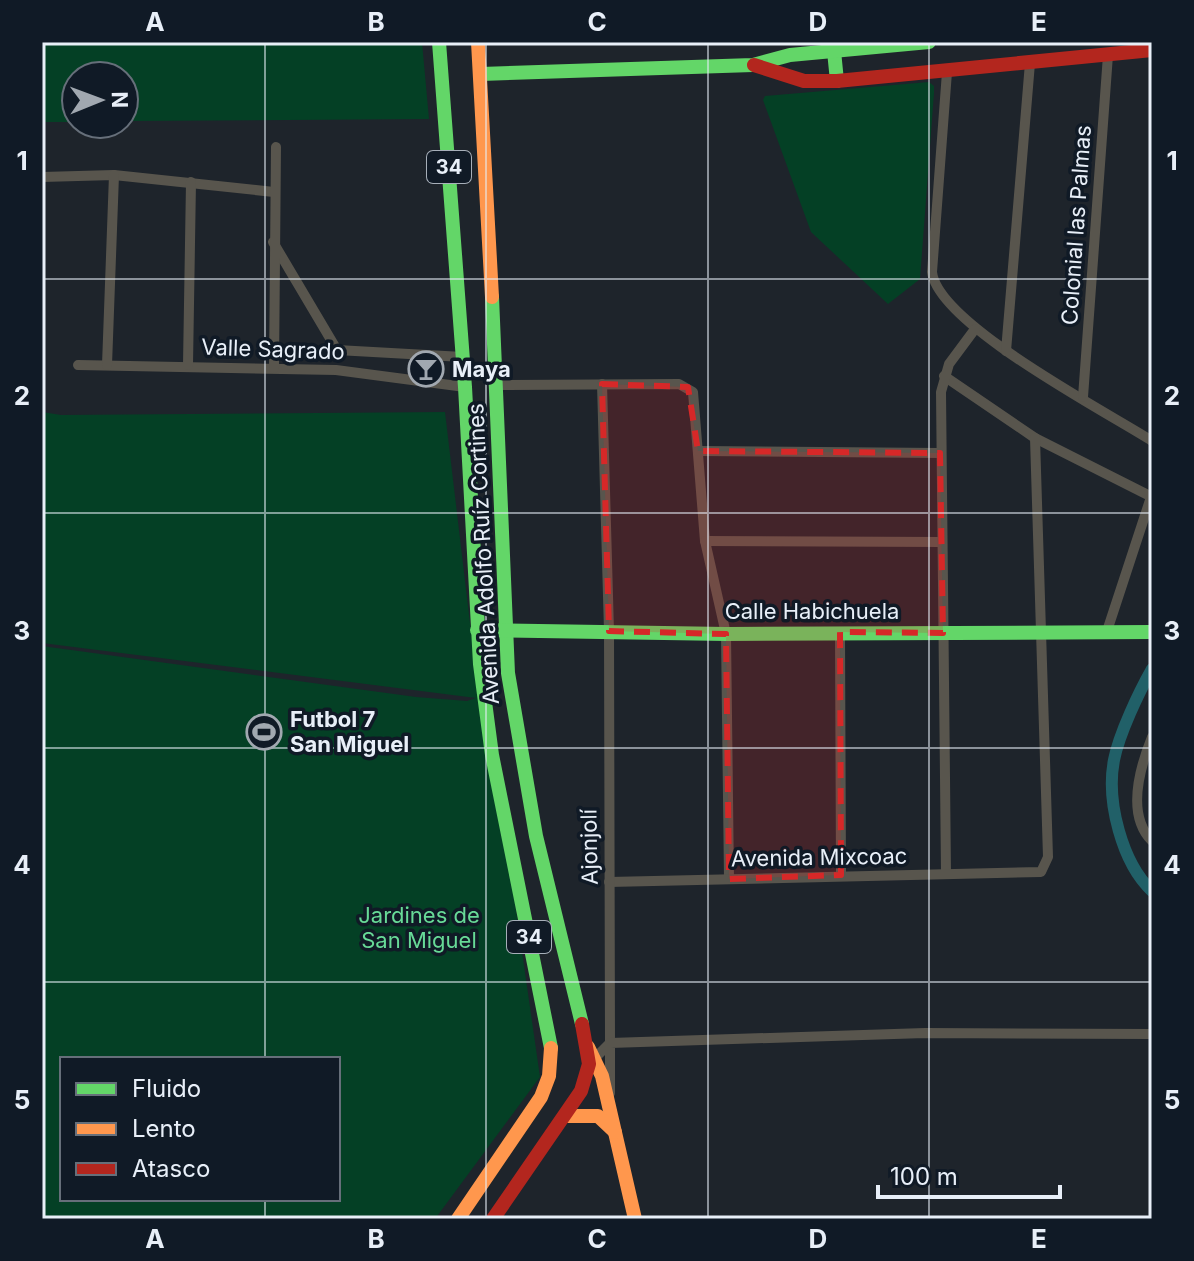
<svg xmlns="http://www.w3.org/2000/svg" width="1194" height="1261" viewBox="0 0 1194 1261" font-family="Inter,sans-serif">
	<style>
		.green { fill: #044025; fill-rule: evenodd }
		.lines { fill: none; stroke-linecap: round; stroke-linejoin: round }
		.canal { stroke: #216068; stroke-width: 12 }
		.street { stroke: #58554d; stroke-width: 10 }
		.fast { stroke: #63d668; stroke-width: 14 }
		.slow { stroke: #ff974d; stroke-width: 14 }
		.jam { stroke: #b3261e; stroke-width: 14 }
		.marked { fill: #d62828; fill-opacity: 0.2; stroke: #d62828; stroke-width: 6; stroke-dasharray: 16 10; stroke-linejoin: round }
		.grid { fill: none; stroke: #e8eff8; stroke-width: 2; stroke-opacity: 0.55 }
		.labels { text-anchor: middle; stroke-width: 7; stroke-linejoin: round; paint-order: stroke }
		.shield { fill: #101a26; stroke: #a7afb9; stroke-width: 2 }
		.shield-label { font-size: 20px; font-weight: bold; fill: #e8eff8 }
		.street-label { font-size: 22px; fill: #e8eff8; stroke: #101a26 }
		.poi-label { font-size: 22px; font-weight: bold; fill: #e8eff8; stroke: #101a26; text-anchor: start }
		.park-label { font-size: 22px; fill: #67da97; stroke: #101a26 }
		.neatline { fill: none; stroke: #e8eff8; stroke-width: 3 }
		.grid-label { font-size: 26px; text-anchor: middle; font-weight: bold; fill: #e8eff8 }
	</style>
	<rect width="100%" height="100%" fill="#1e242b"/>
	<!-- green -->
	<g class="green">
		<path d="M42 42H422L429 119 124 121V76H76V122H42Z"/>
		<path d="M929 82 934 86V93L920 279 888 304 811 232 763 100 765 96Z"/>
		<path d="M42 412 61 415 445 412 479 699 505 833 540 1077 435 1219H42V646L416 697 467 701 476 698 42 643ZM62 1059H338V1199H62Z"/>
	</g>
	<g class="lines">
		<!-- canal -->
		<path class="canal" d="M1152 669C1139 692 1119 734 1114 760 1106 801 1122 863 1152 891"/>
		<!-- street -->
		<g class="street">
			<path d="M947 72 932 272C938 324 1105 411 1152 441"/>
			<path d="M42 177 114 175 274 192"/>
			<path d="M273 242 337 350 463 357"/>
			<path d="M1006 351 1030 63"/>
			<path d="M78 365 336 370 465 387"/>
			<path d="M107 365 114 175"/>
			<path d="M188 365 191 182"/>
			<path d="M274 368 276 147"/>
			<path d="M944 376 1035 438 1152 497"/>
			<path d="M497 385 679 384 693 392 705 541 726 634 729 879"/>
			<path d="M1083 397 1108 55"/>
			<path d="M698 451 940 453"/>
			<path d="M705 541 942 542"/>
			<path d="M1107 631 1152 494"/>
			<path d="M840 632 841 875"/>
			<path d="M1152 737C1140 767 1126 815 1152 841"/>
			<path d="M946 874 941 392 949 364 975 329"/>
			<path d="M609 882 1041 872 1048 857 1035 438"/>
			<path d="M591 1062 610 1043 609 631 602 384"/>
			<path d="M610 1093V1043L925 1033 1152 1034"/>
		</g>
		<!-- fast -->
		<g class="fast">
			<path d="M439 42 465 387 480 664 492 755 551 1048"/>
			<path d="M834 51 837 81"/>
			<path d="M481 74 753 65 790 55 929 42"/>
			<path d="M492 297 508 673 536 836 582 1024"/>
			<path d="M477 630 726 634 1152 632"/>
		</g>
		<!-- slow -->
		<g class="slow">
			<path d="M478 42 492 297"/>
			<path d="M588 1047 602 1076 635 1219"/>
			<path d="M565 1116H598L615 1132"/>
			<path d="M458 1219 541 1097 549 1076 551 1048"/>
		</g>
		<!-- jam -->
		<g class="jam">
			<path d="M754 65 804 81H837L1152 50"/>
			<path d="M493 1219 581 1091 589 1064 582 1024"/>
		</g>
	</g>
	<!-- marked area -->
	<path class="marked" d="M602 384 688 387 698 451 940 453 943 633 840 632 841 875 729 879 726 634 609 631Z"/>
	<!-- grid -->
	<path class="grid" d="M265 42V1059M486 42V1219M708 42V1219M929 42V1219M42 279H1152M42 513H1152M42 748H1152M42 982H1152M265 1199V1219"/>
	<!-- icons -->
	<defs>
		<symbol id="bar-ring" viewBox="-11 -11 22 22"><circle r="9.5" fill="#101a26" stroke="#a1a8b0" stroke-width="1.5"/><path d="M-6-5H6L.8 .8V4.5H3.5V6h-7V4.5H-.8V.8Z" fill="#a1a8b0"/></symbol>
		<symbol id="stadium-ring" viewBox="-11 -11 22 22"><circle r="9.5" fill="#101a26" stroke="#a1a8b0" stroke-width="1.5"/><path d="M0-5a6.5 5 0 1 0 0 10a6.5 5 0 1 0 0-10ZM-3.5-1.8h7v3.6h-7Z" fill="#a1a8b0"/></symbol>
	</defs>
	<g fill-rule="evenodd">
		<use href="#bar-ring" x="406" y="349" width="40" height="40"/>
		<use href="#stadium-ring" x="244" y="712" width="40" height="40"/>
	</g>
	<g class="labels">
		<!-- shield labels -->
		<g class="shield">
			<rect x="427" y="151" width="44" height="32" rx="6"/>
			<rect x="507" y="921" width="44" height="32" rx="6"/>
		</g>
		<g class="shield-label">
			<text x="449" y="174">34</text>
			<text x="529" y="944">34</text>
		</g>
		<!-- street labels -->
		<g class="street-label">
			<text transform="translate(1076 225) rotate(-86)" y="8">Colonial las Palmas</text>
			<text transform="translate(273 349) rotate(2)" y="8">Valle Sagrado</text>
			<text transform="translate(483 554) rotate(-93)" y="8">Avenida Adolfo Ruíz Cortines</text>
			<text x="812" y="619">Calle Habichuela</text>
			<text transform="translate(589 847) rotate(-91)" y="8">Ajonjolí</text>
			<text transform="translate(819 857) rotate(-1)" y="8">Avenida Mixcoac</text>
		</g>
		<!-- poi labels -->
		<g class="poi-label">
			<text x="452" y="377">Maya</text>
			<text x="290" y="727">Futbol 7<tspan x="290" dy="25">San Miguel</tspan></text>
		</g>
		<!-- park labels -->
		<g class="park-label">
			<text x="419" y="923">Jardines de<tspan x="419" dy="25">San Miguel</tspan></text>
		</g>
	</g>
	<!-- border -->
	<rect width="1194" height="1261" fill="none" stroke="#101a26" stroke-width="88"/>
	<!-- legend -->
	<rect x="60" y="1057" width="280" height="144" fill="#101a26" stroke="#666f7a" stroke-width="2"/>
	<rect x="76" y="1083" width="40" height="12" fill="#63d668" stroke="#666f7a" stroke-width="2"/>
	<text x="132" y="1097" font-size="24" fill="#e8eff8">Fluido</text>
	<rect x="76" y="1123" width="40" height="12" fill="#ff974d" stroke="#666f7a" stroke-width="2"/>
	<text x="132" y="1137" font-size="24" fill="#e8eff8">Lento</text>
	<rect x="76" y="1163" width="40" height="12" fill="#b3261e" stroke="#666f7a" stroke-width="2"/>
	<text x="132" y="1177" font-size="24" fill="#e8eff8">Atasco</text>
	<!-- north arrow -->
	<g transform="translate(100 100) rotate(89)"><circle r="38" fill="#101a26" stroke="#666f7a" stroke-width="2"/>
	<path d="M0-6L14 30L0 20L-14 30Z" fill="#a1a8b0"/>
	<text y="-12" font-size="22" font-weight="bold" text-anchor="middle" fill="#e8eff8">N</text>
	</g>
	<!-- scale -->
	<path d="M878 1185v12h182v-12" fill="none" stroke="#e8eff8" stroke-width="4"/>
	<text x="890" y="1185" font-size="24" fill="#e8eff8" stroke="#101a26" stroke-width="6" paint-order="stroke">100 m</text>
	<rect x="44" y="44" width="1106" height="1173" class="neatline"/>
	<g class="grid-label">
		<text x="155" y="31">A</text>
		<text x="376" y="31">B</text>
		<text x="597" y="31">C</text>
		<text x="818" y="31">D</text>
		<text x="1039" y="31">E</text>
		<text x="22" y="170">1</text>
		<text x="1172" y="170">1</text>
		<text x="22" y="405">2</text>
		<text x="1172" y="405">2</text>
		<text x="22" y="640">3</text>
		<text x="1172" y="640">3</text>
		<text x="22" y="874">4</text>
		<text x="1172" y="874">4</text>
		<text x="22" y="1109">5</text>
		<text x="1172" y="1109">5</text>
		<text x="155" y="1248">A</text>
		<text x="376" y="1248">B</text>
		<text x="597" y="1248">C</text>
		<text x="818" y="1248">D</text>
		<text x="1039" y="1248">E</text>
	</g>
</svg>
